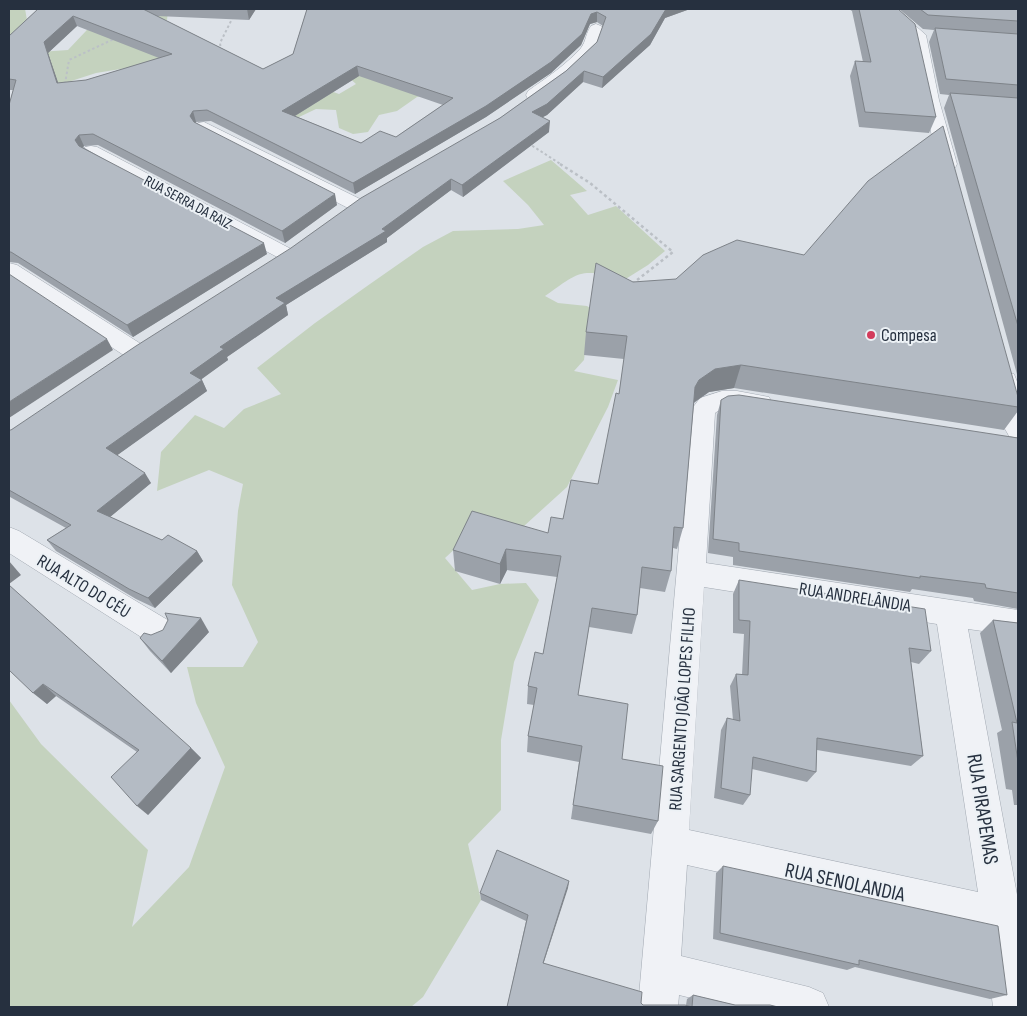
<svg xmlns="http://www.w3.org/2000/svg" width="1027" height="1016" viewBox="0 0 1027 1016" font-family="'Sofia Sans Condensed',sans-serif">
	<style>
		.green { fill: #c4d2be }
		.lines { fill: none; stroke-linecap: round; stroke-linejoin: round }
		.minor-casing { stroke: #a2a9b2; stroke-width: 1 }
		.path-far1 { stroke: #bbc0c6; stroke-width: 2; stroke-dasharray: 2.5 2.5; stroke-linecap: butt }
		.path { stroke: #bbc0c6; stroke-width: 2.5; stroke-dasharray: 3 3; stroke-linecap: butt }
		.minor { fill: #f0f2f6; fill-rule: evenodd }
		.wall { fill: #9ba1a9; fill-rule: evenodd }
		.shaded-wall { fill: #7e8389 }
		.building { fill: #b4bbc4; stroke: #7e8389; fill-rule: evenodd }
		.poi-dot { fill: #d33c5c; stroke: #ecf1f5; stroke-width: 2 }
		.labels { text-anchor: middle; stroke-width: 4; stroke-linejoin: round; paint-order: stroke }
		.far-street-label { font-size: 15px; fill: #26303f; stroke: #ecf1f5 }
		.poi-label { font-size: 18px; fill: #26303f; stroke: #ecf1f5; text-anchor: start }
		.street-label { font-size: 18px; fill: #26303f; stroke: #ecf1f5 }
		.near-street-label { font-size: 21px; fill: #26303f; stroke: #ecf1f5 }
	</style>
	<rect width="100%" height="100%" fill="#dde2e8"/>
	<!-- green -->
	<g class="green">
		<path d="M9 9H25L27 20 9 38Z"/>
		<path d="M398 9H572L442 91 417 97 397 111 379 115 368 132 353 134 339 128 336 110 316 109 297 118 288 115 308 83 339 94 356 84 344 73Z"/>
		<path d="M168 11 167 20 149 32 184 48 156 61 133 67 96 73 65 83 26 82 9 40 39 52 68 50 103 13Z"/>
		<path d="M551 160 587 191 570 195 588 215 616 206 665 251 648 265 624 280C581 268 581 270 545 296L558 303 587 306 599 314 588 325 584 360 574 371 618 380 608 407 567 487 513 536 472 533 445 558 472 590 500 584 526 583 539 600 514 662 501 740V810L468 844 481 900 423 997 411 1007H9V700L41 744 148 850 132 927 189 867 225 767 196 703 187 667H243L258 642 232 585 238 511 243 484 209 470 157 491 161 452 195 415 224 428 244 409 281 394 257 368 315 323 370 284 423 247 453 231 518 229 544 225 528 205 503 181Z"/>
	</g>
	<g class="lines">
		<defs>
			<g id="minor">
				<path d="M881 9H896L926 35 939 100 957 164 955 168 948 170 941 168 939 164 923 100 911 37Z"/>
				<path d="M596 24 601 26 604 29 595 51 564 80 540 99H528L526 95 528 91C546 78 566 65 581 48 586 42 586 32 591 26Z"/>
				<path d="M204 122 362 200 365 204 362 208 355 210 348 208 198 131 195 127 198 123Z"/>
				<path d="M91 146 97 147 293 250 296 254 293 258 286 260 279 258 85 155 82 151 85 147Z"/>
				<path d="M9 263 17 265 141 344 145 350 141 356 133 358 125 356 9 279Z"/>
				<path d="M1005 372 1014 374 1018 384V438L1009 436 1005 429 993 380 996 374Z"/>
				<path d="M722 391H737L769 397 772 403 769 409C751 414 731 401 715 413L706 563 1018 610V636L968 629 1018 900V1007H993L984 931 687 865 681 956 809 987 823 993 829 1007H728L679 995 678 1007H638L691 410 700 398ZM704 587 937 624 978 892 689 830Z"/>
				<path d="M9 527 19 531 171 622 175 632 171 642 160 646 149 642 9 553Z"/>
			</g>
		</defs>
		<!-- minor casing -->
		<use href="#minor" class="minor-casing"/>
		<!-- path-far1 -->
		<g class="path-far1">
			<path d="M221 51 220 43 237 9"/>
			<path d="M65 84 69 60 116 38"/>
			<path d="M528 143 562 165"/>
		</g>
		<!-- path -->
		<path class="path" d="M560 164 590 183 673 252 632 284"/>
		<!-- minor -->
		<use href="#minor" class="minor"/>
	</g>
	<!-- wall -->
	<g class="wall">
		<path d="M38 9H256L249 20 157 16 263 69 293 54 307 9H690L665 18 650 45 602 88 583 82 547 115 542 117 549 132 463 197 451 190 387 238V242L286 305 288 315 227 357 228 360 201 379 202 380 207 391 117 455 151 483 110 517 162 540 197 551 203 561 155 608 136 599 56 551 47 540 66 528 10 497 9 498V430H11L500 118 566 71 597 42 603 26 597 22 590 24 581 45 551 73 486 117 355 194 211 121 196 122V123L337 205 285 243 98 145 84 146 83 147 267 254 133 337 18 263 9 262V105L13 90H9V36ZM77 26 159 58 86 80 58 83 48 53ZM359 76 443 105 396 137 361 143 295 116Z"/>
		<path d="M849 9H898L936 117 929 133 859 127 850 76 855 61 863 62 852 11Z"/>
		<path d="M899 9H1018V378L944 108 949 95 940 94 929 42 934 30 923 29Z"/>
		<path d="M633 282 1018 397V411L1004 430 734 388 709 392 694 403 683 528 677 549 673 548 671 571 665 592 640 588 637 615 632 634 589 627 578 695 622 759 658 821 651 834 571 819 579 762 527 752 528 736 534 705 527 704 528 686 543 654 557 577 507 570 500 584 455 571 453 550 548 533 598 484 619 394 624 359 584 355 586 332Z"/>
		<path d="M721 400 1018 438V609L974 601 973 598 912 589 910 592 733 565V557L708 553 717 415Z"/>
		<path d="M739 580 931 651 919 664 911 662 923 756 911 766 817 750 816 772 807 782 752 769 750 795 743 805 714 798 721 730 727 718 733 720 730 686 736 674 742 675 744 634 733 633V594Z"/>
		<path d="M993 620 1018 623V805H1014L1012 790 1006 789 997 733 1002 730 980 633Z"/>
		<path d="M209 632 171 673 150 651 140 638 151 635Z"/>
		<path d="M9 670 191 748 201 758 148 815 137 752 56 696 47 704Z"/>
		<path d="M723 866 1007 995 990 999 855 967 847 970 713 939 716 873Z"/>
		<path d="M569 881 543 963 641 1003 643 1005H686L687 999 693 995 735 1005 778 1007H507L526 921 481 900 480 893Z"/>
	</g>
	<!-- shaded-wall -->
	<g class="shaded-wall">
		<path d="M247 9H256L249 20Z"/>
		<path d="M666 9H690L665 18 650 45 602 88 603 77Z"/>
		<path d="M597 12V22L590 24 581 45 551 73 486 117 355 194 353 183 591 14Z"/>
		<path d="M73 16 77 26 48 53 62 94 57 83 44 42Z"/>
		<path d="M357 66 359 76 285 122 282 111Z"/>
		<path d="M584 71 583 82 547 115 532 123V112Z"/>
		<path d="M193 111 196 122 193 127 190 116Z"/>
		<path d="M550 121 549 132 463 197 462 185Z"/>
		<path d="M79 135 84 146 80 151 75 140Z"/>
		<path d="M451 179V190L387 238V242L286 305 288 315 227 357 228 360 195 384 190 373 276 298 382 229Z"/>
		<path d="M335 194 337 205 285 243 282 231Z"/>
		<path d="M264 243 267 254 133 337 127 325Z"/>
		<path d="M107 339 113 350 9 418V402Z"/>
		<path d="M741 365 734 388 709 392 693 403 695 387 699 380 715 369Z"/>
		<path d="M202 380 207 391 112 459 106 448Z"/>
		<path d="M145 473 151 483 104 522 97 511Z"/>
		<path d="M506 549 507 570 500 584V564Z"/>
		<path d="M197 551 203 561 155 608 148 598Z"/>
		<path d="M9 561 21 575 9 584Z"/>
		<path d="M201 618 209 632 171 673 162 661Z"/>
		<path d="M43 684 56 696 47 704 33 693Z"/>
		<path d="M191 748 201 758 148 815 137 806Z"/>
		<path d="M569 881 568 888 542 968 543 963Z"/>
	</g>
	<!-- building -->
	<g class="building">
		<path d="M38 9H143L263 69 293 54 307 9H666L651 34 603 77 584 71 547 104 532 112 550 121 462 185 451 179 382 229 386 231 276 298 285 303 220 347 224 349 190 373 202 380 106 448 145 473 97 511 162 540 168 535 197 551 148 598 129 589 47 540 71 525 9 490V430H11L136 346 291 248 361 198 500 118 566 71 597 42 606 17 597 12 591 14 582 34 551 62 486 106 353 183 207 110 193 111 190 116 194 122 335 194 282 231 93 134 79 135 75 140 79 146 264 243 127 325 11 252H9V105L16 80 9 79V36ZM73 16 172 54 86 80 57 83 44 42ZM357 66 453 98 396 137 380 131 361 143 282 111Z"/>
		<path d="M859 9H898L915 24 936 117 865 112 855 61 871 62Z"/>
		<path d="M920 9H1018V21L928 15Z"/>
		<path d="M935 28 1018 34V85L946 79Z"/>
		<path d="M950 93 1018 98V326Z"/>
		<path d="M943 126 1018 397V407L741 365 715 369 699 380 695 387 683 528 674 527 671 571 642 567 637 615 592 608 578 695 628 704 622 759 663 766 658 821 573 805 582 746 528 736 537 688 528 686 535 652 543 654 561 556 506 549 500 564 453 550 472 511 548 533 551 517 563 519 571 480 598 484 616 393 619 394 627 336 586 332 596 263 633 282 676 279 703 255 737 240 804 255 868 181Z"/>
		<path d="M9 274 107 339 9 402Z"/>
		<path d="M739 395 1018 438V593L986 588 985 584 920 576V578L739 551V543L713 539 721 400 728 396Z"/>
		<path d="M739 580 925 609 931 651 909 648 923 756 817 738 816 772 753 757 750 795 721 788 727 718 740 721 736 674 748 675 750 621 739 620Z"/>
		<path d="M9 585 191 748 137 806 111 777 139 750 43 684 33 693 9 670Z"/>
		<path d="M165 613 201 618 162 661 140 638 144 633 151 635 163 630 168 620Z"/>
		<path d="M993 620 1018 623V762L1012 722 1017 723Z"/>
		<path d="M497 850 569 881 543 963 642 992 641 1003 643 1005H685L692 1007 693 995 735 1005H770L778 1007H507L528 915 480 893Z"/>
		<path d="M723 866 998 926 1007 995 859 960V965L720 933Z"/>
	</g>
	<!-- markers -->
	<circle class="poi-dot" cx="871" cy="335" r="5"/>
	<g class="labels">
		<!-- far-street labels -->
		<g class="far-street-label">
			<text transform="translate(188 202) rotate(28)" y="5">RUA SERRA DA RAIZ</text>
		</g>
		<!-- poi labels -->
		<g class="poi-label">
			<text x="881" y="341">Compesa</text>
		</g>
		<!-- street labels -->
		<g class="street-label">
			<text transform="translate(84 586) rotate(31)" y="6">RUA ALTO DO CÉU</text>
			<text transform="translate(855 597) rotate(9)" y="6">RUA ANDRELÂNDIA</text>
			<text transform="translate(682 709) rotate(-86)" y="6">RUA SARGENTO JOÃO LOPES FILHO</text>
		</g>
		<!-- near-street labels -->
		<g class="near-street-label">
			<text transform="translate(983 809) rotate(81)" y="7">RUA PIRAPEMAS</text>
			<text transform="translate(845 882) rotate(12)" y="7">RUA SENOLANDIA</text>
		</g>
	</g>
	<!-- border -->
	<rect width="1027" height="1016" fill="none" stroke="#26303f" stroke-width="20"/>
</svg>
